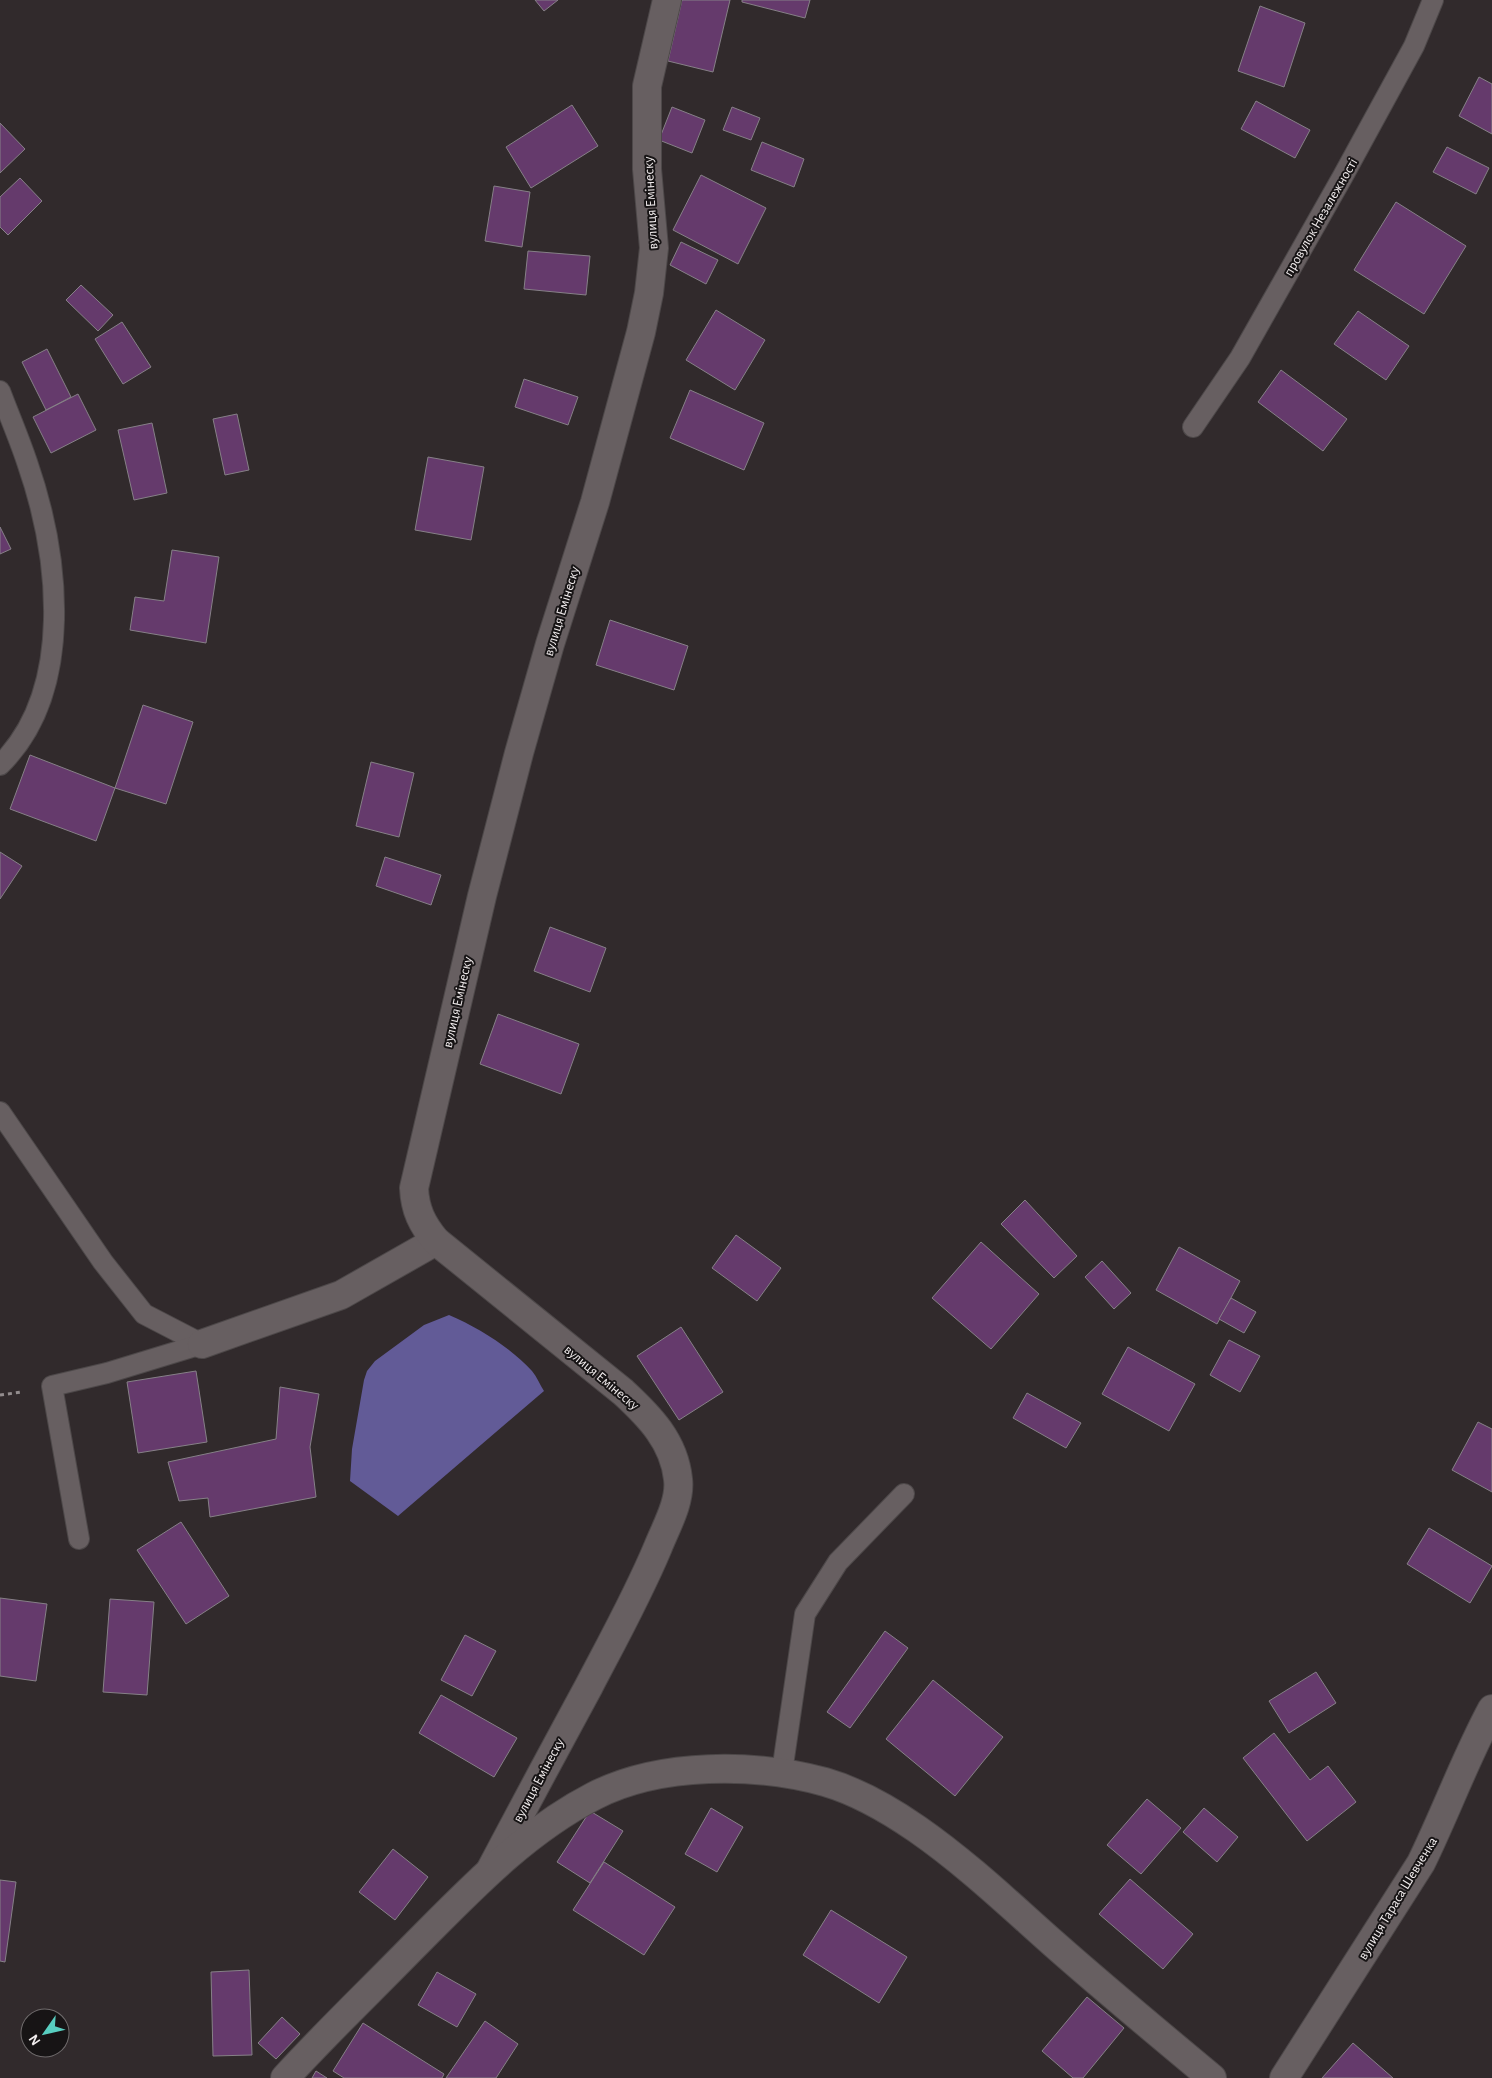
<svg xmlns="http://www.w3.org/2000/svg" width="1492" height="2078" viewBox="0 0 1492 2078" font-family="'Alegreya Sans',sans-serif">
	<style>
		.water { fill: #625b97 }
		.building { fill: #653a6c; stroke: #868087 }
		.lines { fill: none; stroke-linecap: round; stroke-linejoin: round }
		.service-casing { stroke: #4d4849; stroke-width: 22 }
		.minor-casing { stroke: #4d4849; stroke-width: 30 }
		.path { stroke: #938d8e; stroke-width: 3; stroke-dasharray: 4 4; stroke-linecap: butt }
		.service { stroke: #675f61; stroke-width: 20 }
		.minor { stroke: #675f61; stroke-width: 28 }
		.labels { text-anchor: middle; stroke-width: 4; stroke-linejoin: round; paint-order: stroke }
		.street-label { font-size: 14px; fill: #f3eeef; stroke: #171415 }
	</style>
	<rect width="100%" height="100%" fill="#312a2c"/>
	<!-- water -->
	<path class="water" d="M449 1315C479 1328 510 1347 532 1371 537 1377 540 1385 544 1391L398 1516 350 1481 352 1449 364 1380 367 1371 375 1361 424 1325Z"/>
	<!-- building -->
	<g class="building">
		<path d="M535 0H558L544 11Z"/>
		<path d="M682 0H730L713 72 668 61Z"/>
		<path d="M742 0H810L805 18 742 2Z"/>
		<path d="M1260 6 1305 23 1284 87 1238 71Z"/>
		<path d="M1479 77 1492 84V134L1459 116Z"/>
		<path d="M1256 101 1310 130 1295 158 1241 129Z"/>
		<path d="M572 105 598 146 531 188 506 147Z"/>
		<path d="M672 107 705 120 692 153 659 140Z"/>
		<path d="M732 107 760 118 751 140 723 130Z"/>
		<path d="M0 123 25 149 0 173Z"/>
		<path d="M762 142 804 159 794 187 751 170Z"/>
		<path d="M1447 147 1489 168 1476 194 1433 172Z"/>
		<path d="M701 175 766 208 738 264 673 230Z"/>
		<path d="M20 178 42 201 8 235 0 227V197Z"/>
		<path d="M494 186 530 192 522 247 485 241Z"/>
		<path d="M1396 202 1466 246 1424 314 1354 270Z"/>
		<path d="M681 242 718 260 706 284 670 265Z"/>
		<path d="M528 251 590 256 586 295 524 289Z"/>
		<path d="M81 285 113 315 98 331 66 300Z"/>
		<path d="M716 310 765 340 735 390 686 360Z"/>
		<path d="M1358 311 1409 346 1386 380 1334 344Z"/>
		<path d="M122 322 151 367 123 384 95 339Z"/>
		<path d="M47 349 71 397 46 410 22 362Z"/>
		<path d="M1281 370 1347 419 1323 451 1258 402Z"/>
		<path d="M524 379 578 397 568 425 515 407Z"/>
		<path d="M690 390 764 423 744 470 670 438Z"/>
		<path d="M78 394 96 430 51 453 33 417Z"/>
		<path d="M237 414 249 470 225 475 213 419Z"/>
		<path d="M152 423 167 493 134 500 118 430Z"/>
		<path d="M428 457 484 467 471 540 415 530Z"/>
		<path d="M0 527 11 549 0 554Z"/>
		<path d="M172 550 219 557 206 643 130 630 135 597 164 601Z"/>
		<path d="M610 620 688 646 674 690 596 665Z"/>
		<path d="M143 705 193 722 166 804 115 788Z"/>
		<path d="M30 755 115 788 96 841 10 809Z"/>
		<path d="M371 762 414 773 399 837 356 826Z"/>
		<path d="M0 852 22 866 0 899Z"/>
		<path d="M385 857 441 875 431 905 376 886Z"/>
		<path d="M550 927 606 948 590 992 534 971Z"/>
		<path d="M498 1014 579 1044 561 1094 480 1064Z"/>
		<path d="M1025 1200 1077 1256 1054 1278 1001 1224Z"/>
		<path d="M736 1235 781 1268 757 1301 712 1268Z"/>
		<path d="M981 1242 1039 1294 991 1349 932 1298Z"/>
		<path d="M1179 1247 1240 1281 1217 1324 1156 1290Z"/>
		<path d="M1102 1261 1131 1293 1114 1309 1085 1277Z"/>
		<path d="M1231 1298 1256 1312 1244 1333 1219 1319Z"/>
		<path d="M681 1327 723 1392 679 1420 637 1356Z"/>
		<path d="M1229 1340 1260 1356 1240 1392 1210 1375Z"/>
		<path d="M1128 1347 1195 1384 1169 1431 1102 1394Z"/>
		<path d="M196 1371 207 1442 138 1453 127 1382Z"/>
		<path d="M280 1387 319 1394 310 1447 316 1497 210 1517 208 1498 179 1501 168 1462 276 1439Z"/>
		<path d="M1027 1393 1081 1423 1066 1448 1013 1418Z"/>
		<path d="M1478 1422 1492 1429V1492L1452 1470Z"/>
		<path d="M181 1522 229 1596 186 1624 137 1550Z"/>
		<path d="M1429 1528 1492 1566 1470 1603 1407 1564Z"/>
		<path d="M0 1598 47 1604 36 1681 0 1676Z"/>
		<path d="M110 1599 154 1602 147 1695 103 1692Z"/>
		<path d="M885 1631 908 1648 850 1728 827 1712Z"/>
		<path d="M465 1635 496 1651 472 1696 441 1680Z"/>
		<path d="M1316 1672 1336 1703 1289 1733 1269 1701Z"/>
		<path d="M933 1680 1003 1737 955 1796 886 1739Z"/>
		<path d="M441 1695 517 1738 494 1777 419 1733Z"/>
		<path d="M1274 1733 1310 1780 1328 1766 1356 1802 1307 1841 1243 1758Z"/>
		<path d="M1147 1799 1181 1828 1141 1874 1107 1845Z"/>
		<path d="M711 1808 743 1827 717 1872 685 1854Z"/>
		<path d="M1204 1808 1238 1837 1217 1862 1183 1832Z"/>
		<path d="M590 1811 623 1831 590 1883 557 1862Z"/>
		<path d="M393 1849 428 1877 395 1920 359 1892Z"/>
		<path d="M604 1862 675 1907 644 1955 573 1910Z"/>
		<path d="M1130 1879 1193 1934 1163 1969 1099 1914Z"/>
		<path d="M0 1880 16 1882 5 1962 0 1961Z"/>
		<path d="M831 1910 907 1957 879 2003 803 1955Z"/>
		<path d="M249 1970 252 2055 213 2056 211 1972Z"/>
		<path d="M437 1972 476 1994 457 2027 418 2005Z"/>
		<path d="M1087 1997 1124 2028 1083 2078H1073L1042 2051Z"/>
		<path d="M282 2017 300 2034 276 2059 258 2043Z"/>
		<path d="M485 2021 518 2044 496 2078H446Z"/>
		<path d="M363 2023 444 2074 442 2078H344L333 2071Z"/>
		<path d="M1353 2043 1393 2078H1322Z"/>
		<path d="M316 2071 327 2078H312Z"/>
	</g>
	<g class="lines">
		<defs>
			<g id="service">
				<path d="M0 391C9 415 19 438 27 462 59 554 76 690 0 765"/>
				<path d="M1193 427 1240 358 1343 176 1414 46 1433 0"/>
				<path d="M0 1112 103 1262 144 1314 202 1344"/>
				<path d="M79 1539 52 1386 107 1373 202 1344"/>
				<path d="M782 1772 805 1614 838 1562 904 1494"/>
			</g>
			<g id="minor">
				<path d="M202 1344 341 1295 436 1241"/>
				<path d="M491 1869C523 1808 556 1747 589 1686 613 1640 638 1595 658 1547 666 1527 681 1501 678 1479 674 1441 649 1416 623 1392L436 1241C422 1224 415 1210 414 1188L482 896 519 753 550 644 595 502 641 332 649 293 654 248 647 169V86L667 0"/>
				<path d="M285 2078C325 2034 368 1993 410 1950 467 1893 522 1833 594 1796 660 1762 756 1763 825 1782 856 1791 891 1811 917 1829 966 1863 1010 1905 1054 1944 1106 1990 1159 2034 1212 2078"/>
				<path d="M1284 2078 1421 1863C1446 1812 1465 1759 1492 1709"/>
			</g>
		</defs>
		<!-- service casing -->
		<use href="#service" class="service-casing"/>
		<!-- minor casing -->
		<use href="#minor" class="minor-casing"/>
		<!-- path -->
		<path class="path" d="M0 1395 22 1392"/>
		<!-- service -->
		<use href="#service" class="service"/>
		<!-- minor -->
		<use href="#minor" class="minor"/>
	</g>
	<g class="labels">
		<!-- street labels -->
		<g class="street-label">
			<text transform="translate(650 203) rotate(-93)" y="5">вулиця Емінеску</text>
			<text transform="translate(1320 217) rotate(-60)" y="5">провулок Незалежності</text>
			<text transform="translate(561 611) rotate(-73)" y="5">вулиця Емінеску</text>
			<text transform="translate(457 1002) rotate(-77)" y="5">вулиця Емінеску</text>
			<text transform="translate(602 1377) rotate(40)" y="5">вулиця Емінеску</text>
			<text transform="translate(538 1780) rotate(-62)" y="5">вулиця Емінеску</text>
			<text transform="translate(1397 1898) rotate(-59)" y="5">вулиця Тараса Шевченка</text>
		</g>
	</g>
	<!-- north arrow -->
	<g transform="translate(45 2033) rotate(236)"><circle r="24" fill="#171415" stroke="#6f6b6c"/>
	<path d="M0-4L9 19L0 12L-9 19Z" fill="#58cec0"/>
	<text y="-8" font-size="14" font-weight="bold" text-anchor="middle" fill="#f3eeef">N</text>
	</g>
</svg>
